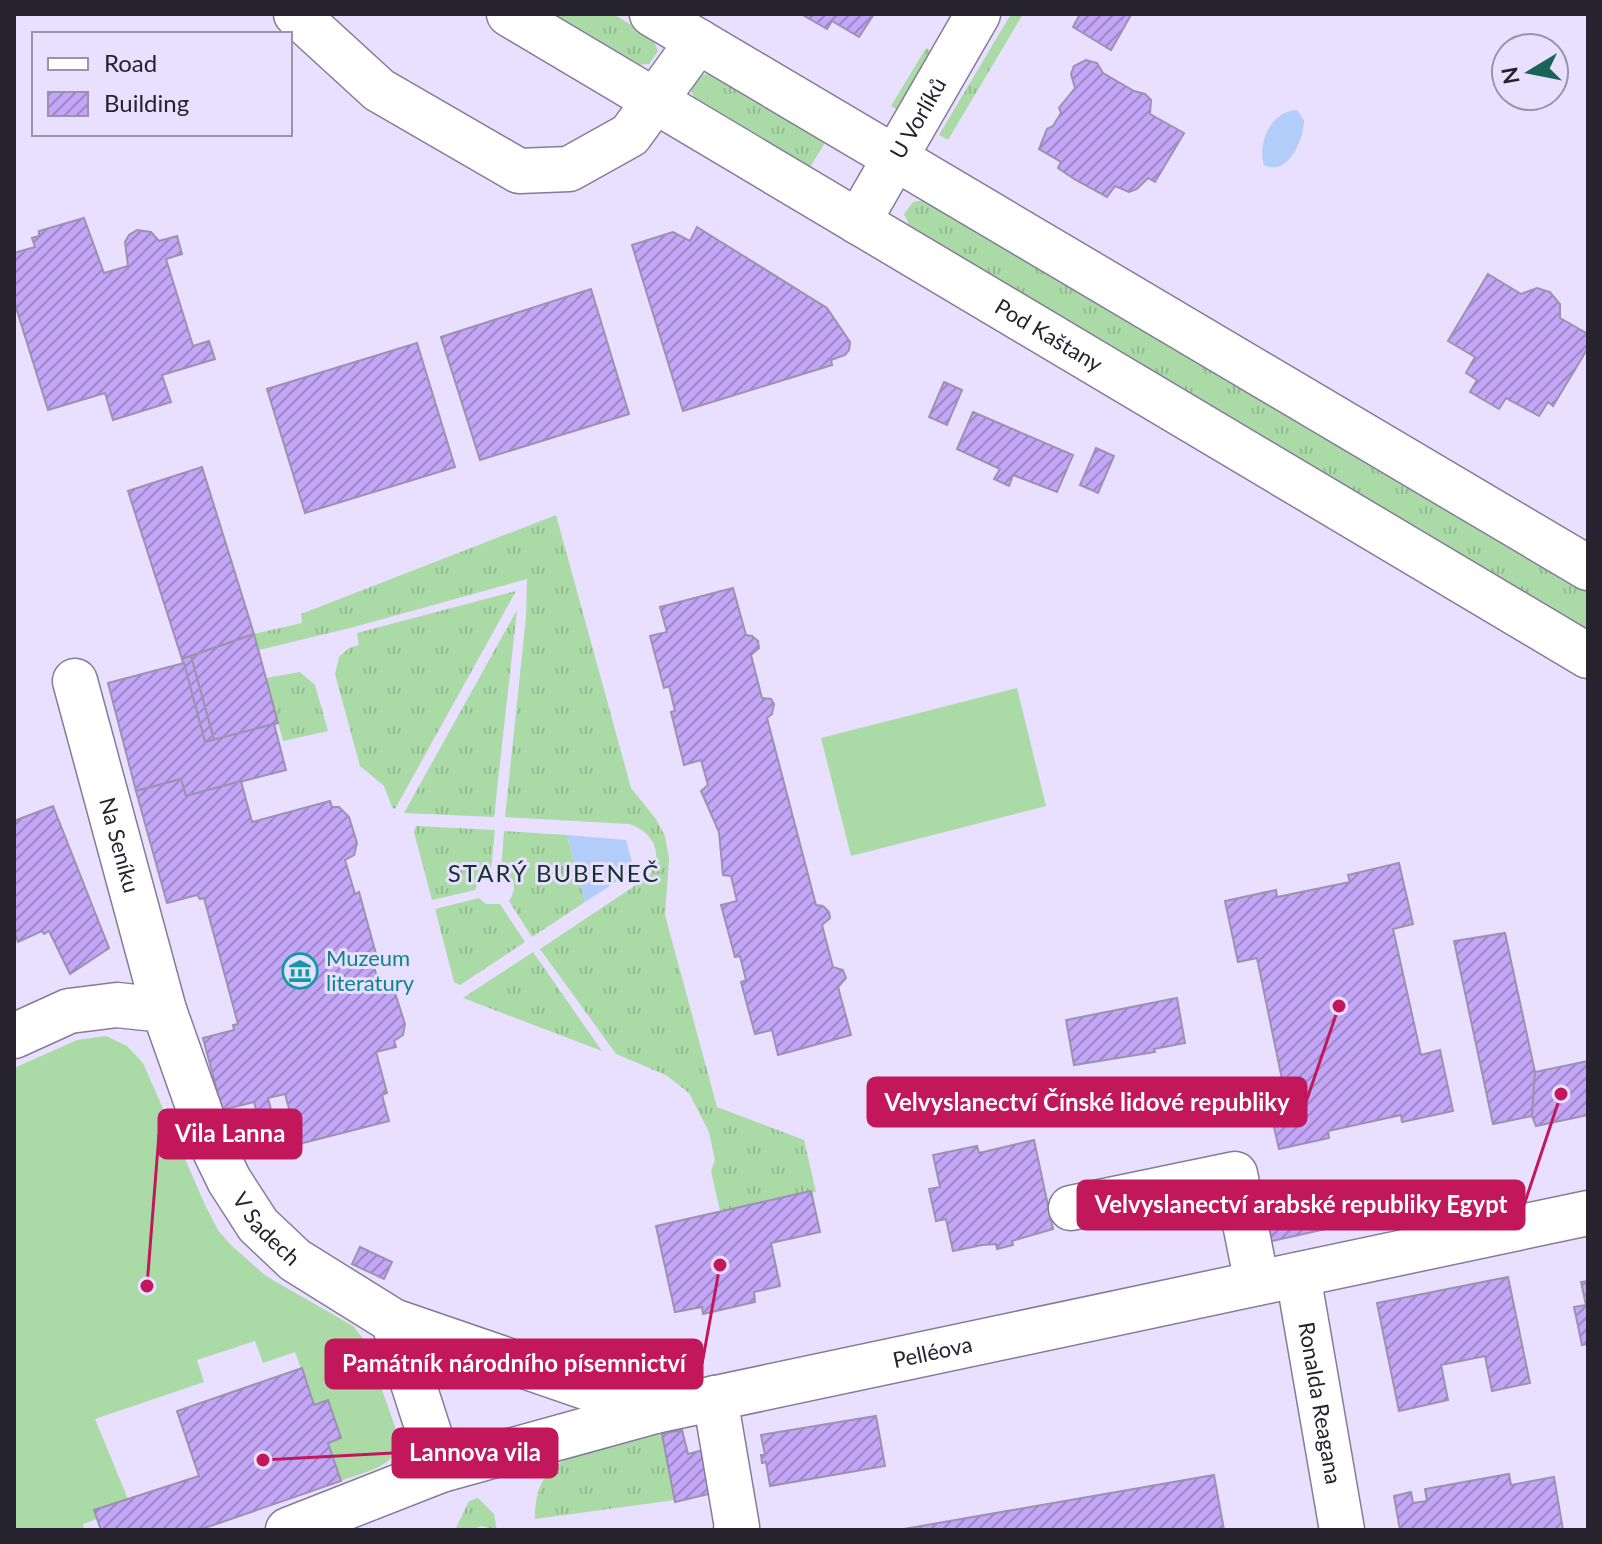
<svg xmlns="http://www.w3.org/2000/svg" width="1602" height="1544" viewBox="0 0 1602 1544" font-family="Lato,sans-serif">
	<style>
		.grass { fill: url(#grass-tufts) }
		.garden { fill: #aadba7 }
		.water { fill: #b2cdfa }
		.building { fill: url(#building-hatch); stroke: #9c92af; stroke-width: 2 }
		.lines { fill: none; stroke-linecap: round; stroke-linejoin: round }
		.minor-casing { stroke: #857c98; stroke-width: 47 }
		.major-casing { stroke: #857c98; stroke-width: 47 }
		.minor { stroke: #fff; stroke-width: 44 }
		.major { stroke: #fff; stroke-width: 44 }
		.labels { text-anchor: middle; stroke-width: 6; stroke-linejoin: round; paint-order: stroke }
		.street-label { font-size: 22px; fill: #26222e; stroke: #e9dffe }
		.culture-label { font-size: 22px; fill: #0d838f; stroke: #e9dffe; text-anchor: start }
		.neighbourhood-label { font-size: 24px; letter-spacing: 2px; fill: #12342f; stroke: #e9dffe }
		.leader { fill: none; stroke: #c2185b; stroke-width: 3 }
		.callout-dot { fill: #c2185b; stroke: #e9dffe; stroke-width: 3 }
		.callout { fill: #c2185b; stroke: #c2185b; stroke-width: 3 }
		.callout-label { font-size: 24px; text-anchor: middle; font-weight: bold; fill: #fff }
	</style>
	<defs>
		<pattern id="grass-tufts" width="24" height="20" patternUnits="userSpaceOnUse" patternTransform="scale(2)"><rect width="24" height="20" fill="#aadba7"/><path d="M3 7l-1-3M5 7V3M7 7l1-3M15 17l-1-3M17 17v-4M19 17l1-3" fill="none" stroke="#92bc90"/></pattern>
		<pattern id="building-hatch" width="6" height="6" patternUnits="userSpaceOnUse" patternTransform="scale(2)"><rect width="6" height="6" fill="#c3a6f7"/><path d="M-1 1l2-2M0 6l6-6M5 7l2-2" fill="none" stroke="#9e87c8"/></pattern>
	</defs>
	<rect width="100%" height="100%" fill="#e9dffe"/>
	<!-- grass -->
	<g class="grass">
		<path d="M550 14H613L652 37 658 51 649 64 636 65Z"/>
		<path d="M1011 14H1023L948 140 939 135Z"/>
		<path d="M926 48 932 52 898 110 891 106Z"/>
		<path d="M713 74 826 141 809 169 694 99 690 87 699 75Z"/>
		<path d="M925 200 1588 592V631L910 227 904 214 913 202Z"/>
		<path d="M556 515 631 788 656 819 665 836 669 859 665 915 717 1107 804 1140 816 1192 720 1211 711 1171 715 1160 709 1132 689 1093 666 1075 616 1054 540 949 648 877C665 855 654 832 629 824L505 817 526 617 527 579 354 627 259 650 254 634 302 623 301 614Z"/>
		<path d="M516 591 395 809 392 807 384 786 360 766 335 674 339 657 349 648 359 645 357 633Z"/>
		<path d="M517 610 494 817 404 813Z"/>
		<path d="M300 672 315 685 328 731 283 741 266 678Z"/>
		<path d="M416 826 495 830 491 870 481 876 475 890 432 900 414 832Z"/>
		<path d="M504 831 567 835 585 902 532 937 509 901C517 889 516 877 501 873Z"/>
		<path d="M479 898 486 904H500L525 942 460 985 454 982 435 909Z"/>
		<path d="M533 952 602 1051 463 998Z"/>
		<path d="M662 1434 675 1500 535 1519C535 1460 572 1454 620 1445 635 1442 647 1436 662 1434Z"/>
		<path d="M478 1498 494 1514 497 1530 481 1526 472 1530H455L469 1501Z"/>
	</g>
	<!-- garden -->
	<g class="garden">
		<path d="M1017 688 1046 806 851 856 821 738Z"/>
		<path d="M106 1036 127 1046 143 1063 206 1207 218 1230 231 1245 266 1276 353 1326 365 1341 400 1441C395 1468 363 1472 341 1481L295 1352 263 1363 255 1341 197 1360 204 1382 95 1419 128 1499 94 1510 97 1519 83 1524 84 1530H14V1068L77 1040Z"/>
	</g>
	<!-- water -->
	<g class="water">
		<path d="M1297 110 1304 120C1304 139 1288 177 1264 165 1257 143 1271 111 1297 110Z"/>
		<path d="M567 835 626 840 634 870 585 902Z"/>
	</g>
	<!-- building -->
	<g class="building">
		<path d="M801 14H874L859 37 832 21 827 29Z"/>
		<path d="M1080 14H1129L1131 15 1111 50 1073 27Z"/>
		<path d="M1086 60 1097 63 1103 73 1134 91 1145 94 1151 100 1150 114 1184 133 1155 182 1148 178 1137 189 1129 192 1115 186 1107 197 1074 179 1058 168 1061 162 1039 149 1047 129 1053 126 1061 113 1059 108 1075 88 1071 74 1074 66Z"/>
		<path d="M84 218 104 273 128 266 125 242 129 235 137 230 151 232 159 241 177 236 182 254 166 259 193 346 209 341 215 359 162 375 171 402 113 420 105 393 48 410 14 301V253L35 247 32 238 39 236V231Z"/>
		<path d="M697 227 827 308 850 342 849 350 845 355 831 360 832 365 683 411 632 245 673 232 690 241Z"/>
		<path d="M1488 274 1521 294 1537 288 1550 292 1560 304V318L1588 334V348L1553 406 1548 402 1539 416 1506 398 1499 409 1470 392 1477 380 1466 373 1475 357 1448 341Z"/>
		<path d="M591 289 629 414 480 460 441 337Z"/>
		<path d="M417 343 455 467 305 513 267 389Z"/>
		<path d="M944 382 962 390 947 425 929 417Z"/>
		<path d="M973 412 1073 455 1057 492 1013 475 1009 486 994 479 1000 469 957 449Z"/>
		<path d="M1096 448 1114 456 1098 493 1080 485Z"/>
		<path d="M202 467 254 634 182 659 128 491Z"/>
		<path d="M733 588 746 635 752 636 758 641 759 648 751 655 762 698 771 699 774 704 772 714 767 718 816 905 823 906 829 912 830 918 822 925 833 967 843 970 846 978 838 987 851 1035 778 1055 772 1030 755 1034 741 982 746 980 740 956 735 957 721 905 737 901 731 876 723 875 719 832 701 791 708 785 701 760 684 765 671 712 675 711 669 686 664 688 650 636 667 632 660 607Z"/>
		<path d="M254 634 278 723 214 740 191 656Z"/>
		<path d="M191 656 214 740 205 742 182 659Z"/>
		<path d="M184 663 205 742 274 724 286 770 186 796 181 779 136 791 108 683Z"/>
		<path d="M181 779 186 796 241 781 252 822 330 801 332 807H339L349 817 357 843 354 855 345 860 355 894 359 892 376 954 371 955 380 989H389L395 993 405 1024 403 1035 394 1041 396 1047 376 1052 387 1093 382 1095 389 1121 299 1144 285 1094 268 1098 271 1110 257 1113 254 1102 222 1110 203 1038 234 1030 233 1025 238 1024 204 898 200 899 197 895 167 903 136 791Z"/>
		<path d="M53 806 109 948 70 974 49 931 44 934 42 931 18 942 14 931V821Z"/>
		<path d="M1399 863 1413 924 1393 929 1421 1055 1440 1050 1453 1111 1402 1122 1401 1115 1328 1131 1329 1138 1279 1149 1265 1088 1283 1084 1257 958 1238 962 1225 901 1276 890 1277 897 1350 882 1348 875Z"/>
		<path d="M1505 933 1535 1072 1532 1116 1493 1124 1454 941Z"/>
		<path d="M1177 998 1185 1043 1154 1049 1155 1052 1074 1065 1066 1020Z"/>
		<path d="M1588 1061V1115L1536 1126 1532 1116 1535 1072Z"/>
		<path d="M1034 1140 1053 1229 1012 1241 1013 1245 997 1249 996 1244 982 1245 953 1251 946 1219 936 1221 929 1189 940 1187 933 1155 977 1146 979 1153Z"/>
		<path d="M1313 1188 1321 1227 1326 1226V1229L1268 1242 1267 1238 1271 1237 1262 1199Z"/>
		<path d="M811 1191 820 1232 771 1243 780 1286 754 1292 755 1302 703 1314 702 1307 675 1312 656 1226Z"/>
		<path d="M360 1247 392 1262 384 1279 352 1264Z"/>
		<path d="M1508 1277 1530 1383 1492 1391 1485 1356 1441 1365 1448 1400 1399 1411 1377 1303Z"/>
		<path d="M1588 1281V1344L1582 1345 1574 1307 1586 1305 1581 1282Z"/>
		<path d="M302 1368 314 1405 328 1400 341 1438 328 1443 341 1481 199 1530H101L94 1510 199 1476 177 1411Z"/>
		<path d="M876 1416 885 1466 770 1486 766 1462 762 1463 761 1455H765L761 1435Z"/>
		<path d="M682 1430 688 1454 703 1450 713 1493 675 1502 662 1434Z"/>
		<path d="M1509 1474 1511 1485 1554 1477 1563 1530H1400L1394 1496 1411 1492 1413 1503 1427 1501 1425 1489Z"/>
		<path d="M1214 1475 1224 1530H898Z"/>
	</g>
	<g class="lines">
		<defs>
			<g id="minor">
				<path d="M296 14 379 90 519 171 569 169 630 135 698 41"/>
				<path id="s1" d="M858 222 978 14"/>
				<path id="s2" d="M75 681 164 1010"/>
				<path id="s3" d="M14 1036 69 1011 117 1005 164 1010 211 1143 229 1180 258 1225 295 1260 393 1321 655 1411"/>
				<path d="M1071 1208 1235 1174 1257 1283"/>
				<path id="s4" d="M1298 1275 1342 1530"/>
				<path d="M393 1321 441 1470"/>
				<path d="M715 1398 737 1527 736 1530"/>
				<path id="s5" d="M288 1530 441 1470 655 1411 1588 1213"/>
			</g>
			<g id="major">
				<path id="s6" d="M509 14 1588 656"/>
				<path d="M652 14 1588 568"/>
			</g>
		</defs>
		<!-- minor casing -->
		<use href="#minor" class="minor-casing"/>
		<!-- major casing -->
		<use href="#major" class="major-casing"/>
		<!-- minor -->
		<use href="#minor" class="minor"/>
		<!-- major -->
		<use href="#major" class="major"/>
	</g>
	<!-- icons -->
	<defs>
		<symbol id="museum-ring" viewBox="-11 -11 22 22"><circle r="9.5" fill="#e9dffe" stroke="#0f9aa8" stroke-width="1.5"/><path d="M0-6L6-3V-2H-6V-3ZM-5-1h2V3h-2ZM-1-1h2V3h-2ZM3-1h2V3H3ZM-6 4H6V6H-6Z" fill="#0f9aa8"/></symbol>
	</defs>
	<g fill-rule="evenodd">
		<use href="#museum-ring" x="280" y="951" width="40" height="40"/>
	</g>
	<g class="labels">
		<!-- street labels -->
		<g class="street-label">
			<text dy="8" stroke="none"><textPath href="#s1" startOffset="120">U Vorlíků</textPath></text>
			<text dy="8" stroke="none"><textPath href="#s6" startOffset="628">Pod Kaštany</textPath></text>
			<text dy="8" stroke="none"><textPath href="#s2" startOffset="170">Na Seníku</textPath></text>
			<text dy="8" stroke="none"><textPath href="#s3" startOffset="400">V Sadech</textPath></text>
			<text dy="8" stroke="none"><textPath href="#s5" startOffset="670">Pelléova</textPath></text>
			<text dy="8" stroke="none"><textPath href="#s4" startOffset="130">Ronalda Reagana</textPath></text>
		</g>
		<!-- culture labels -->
		<g class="culture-label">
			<text x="326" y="966">Muzeum<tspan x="326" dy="25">literatury</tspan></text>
		</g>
		<!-- neighbourhood labels -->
		<g class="neighbourhood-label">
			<text x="554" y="882">STARÝ BUBENEČ</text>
		</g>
	</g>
	<!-- callouts -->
	<path class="leader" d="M1339 1006L1306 1102M147 1286L159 1134M1561 1094L1524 1205M720 1265L702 1364M263 1460L393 1453"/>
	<g class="callout-dot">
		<circle cx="1339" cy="1006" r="8"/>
		<circle cx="147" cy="1286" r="8"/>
		<circle cx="1561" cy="1094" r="8"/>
		<circle cx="720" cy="1265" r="8"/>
		<circle cx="263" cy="1460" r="8"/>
	</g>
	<g class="callout">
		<rect x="868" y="1078" width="438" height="48" rx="8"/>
		<rect x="159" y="1110" width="142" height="48" rx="8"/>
		<rect x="1078" y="1181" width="446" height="48" rx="8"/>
		<rect x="326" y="1340" width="376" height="48" rx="8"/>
		<rect x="393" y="1429" width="164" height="48" rx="8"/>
	</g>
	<g class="callout-label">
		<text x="1087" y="1111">Velvyslanectví Čínské lidové republiky</text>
		<text x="230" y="1142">Vila Lanna</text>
		<text x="1301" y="1213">Velvyslanectví arabské republiky Egypt</text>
		<text x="514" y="1372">Památník národního písemnictví</text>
		<text x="475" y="1461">Lannova vila</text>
	</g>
	<!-- border -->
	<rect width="1602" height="1544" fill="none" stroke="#26222e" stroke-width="32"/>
	<!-- legend -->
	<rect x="32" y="32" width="260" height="104" fill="#e9dffe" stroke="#9b93ab" stroke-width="2"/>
	<rect x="48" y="58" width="40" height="12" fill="#ffffff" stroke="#9b93ab" stroke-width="2"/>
	<text x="104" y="72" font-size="24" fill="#26222e">Road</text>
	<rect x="48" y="92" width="40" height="24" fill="url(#building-hatch)" stroke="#9b93ab" stroke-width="2"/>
	<text x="104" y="112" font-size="24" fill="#26222e">Building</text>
	<!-- north arrow -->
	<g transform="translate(1530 72) rotate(260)"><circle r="38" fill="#e9dffe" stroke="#9b93ab" stroke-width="2"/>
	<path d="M0-6L14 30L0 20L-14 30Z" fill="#196359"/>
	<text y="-12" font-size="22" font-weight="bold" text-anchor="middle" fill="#26222e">N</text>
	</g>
</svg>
